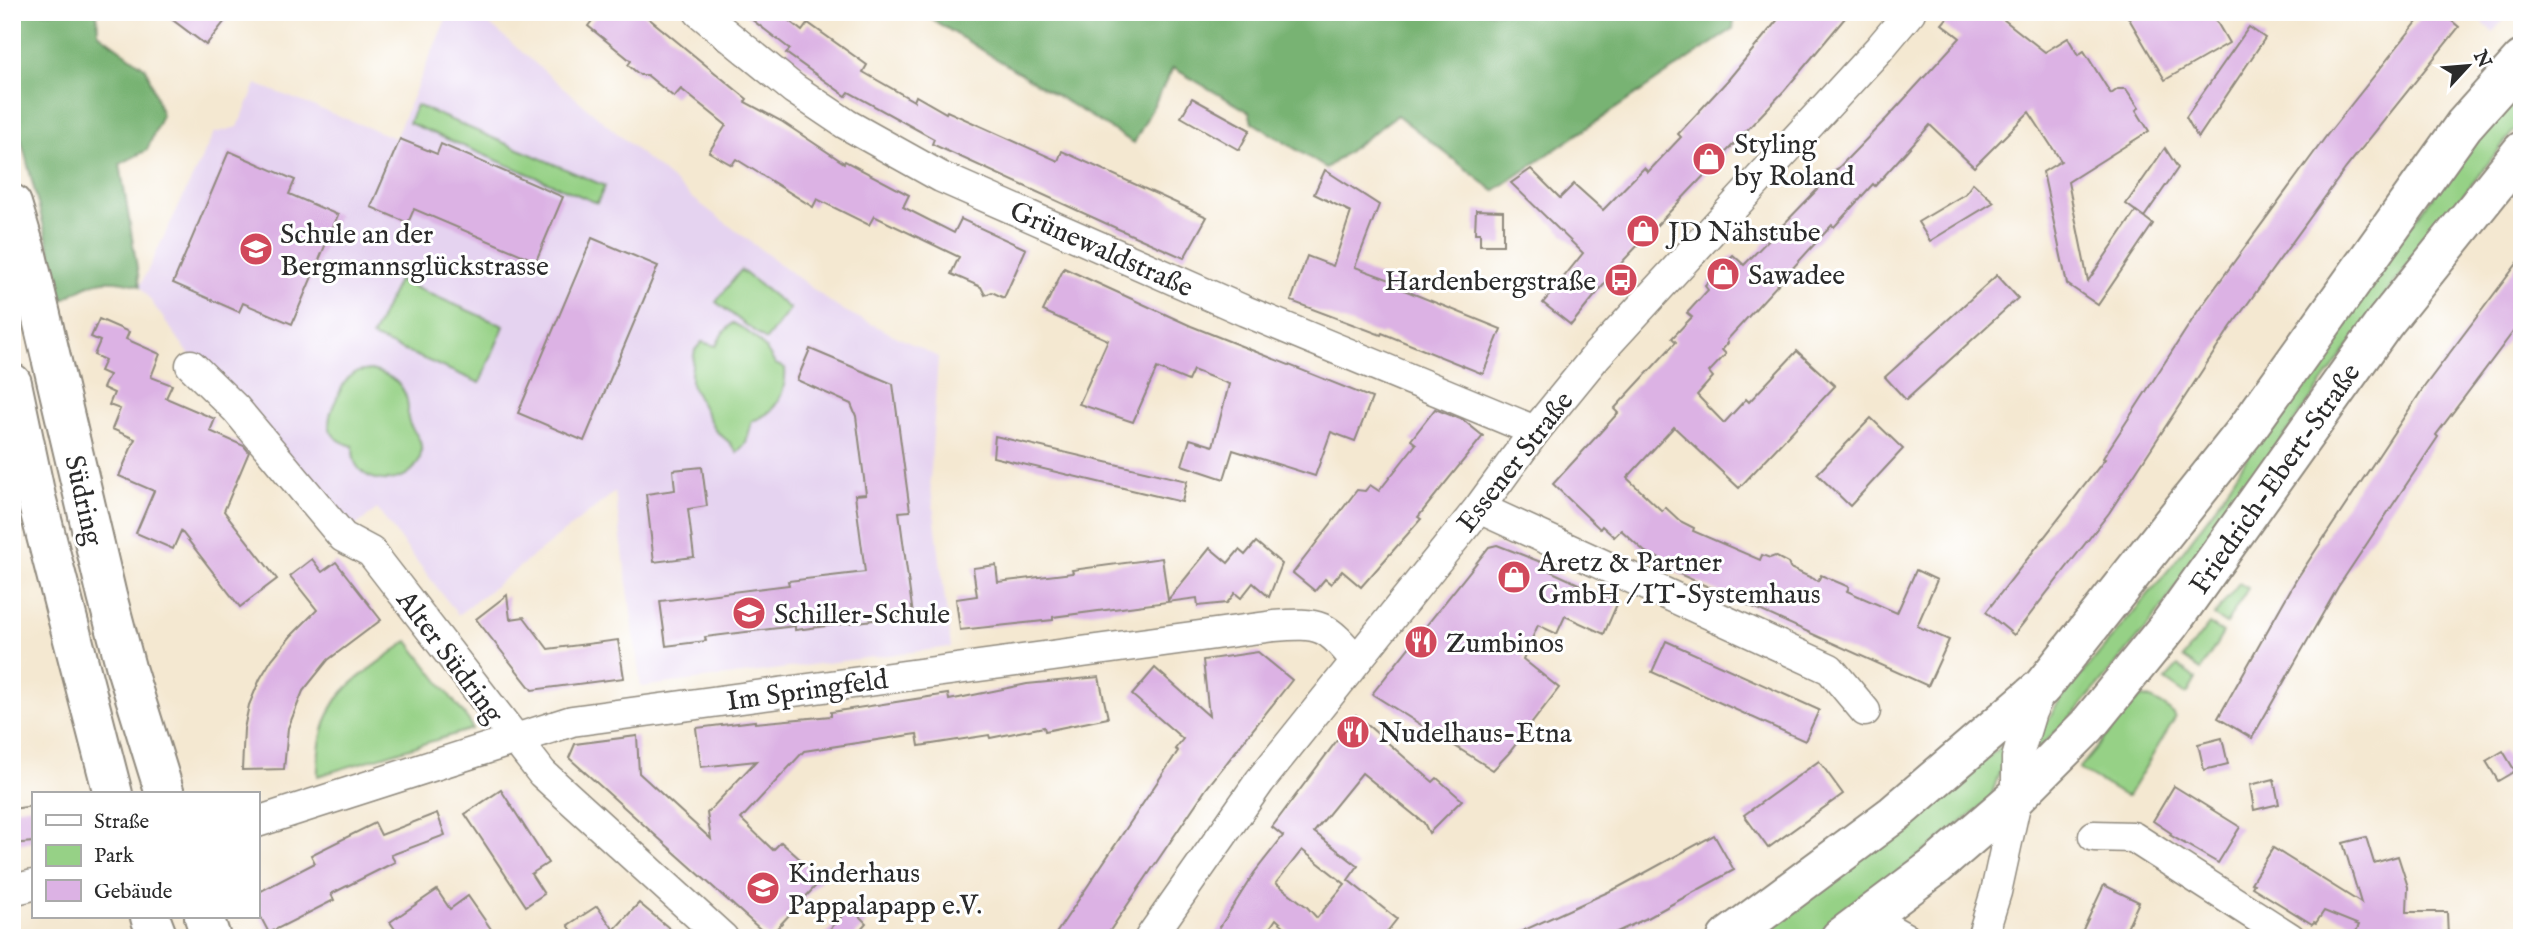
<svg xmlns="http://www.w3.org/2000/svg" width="2534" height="950" viewBox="0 0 2534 950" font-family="'IM FELL English',serif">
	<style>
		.built { fill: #e5d3f0 }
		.green { fill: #96d186; stroke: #607e58; stroke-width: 2 }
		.forest { fill: #78b373; stroke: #526f4f; stroke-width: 2 }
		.building { fill: #dcb2e4; fill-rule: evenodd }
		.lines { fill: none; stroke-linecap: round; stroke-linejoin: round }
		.street-casing { stroke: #908a7e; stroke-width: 33 }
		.secondary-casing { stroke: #908a7e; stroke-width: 42 }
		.primary-casing { stroke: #908a7e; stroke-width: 42 }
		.street { stroke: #fff; stroke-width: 30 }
		.secondary { stroke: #fff; stroke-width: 38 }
		.primary { stroke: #fff; stroke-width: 38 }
		.labels { text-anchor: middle; stroke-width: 6; stroke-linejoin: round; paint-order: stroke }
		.poi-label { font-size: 28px; fill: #2b2b2b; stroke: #fff; text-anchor: start }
		.street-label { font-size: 28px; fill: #2b2b2b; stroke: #fff }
	</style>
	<rect width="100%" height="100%" fill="#fff"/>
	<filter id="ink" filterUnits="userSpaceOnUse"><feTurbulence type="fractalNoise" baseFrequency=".0143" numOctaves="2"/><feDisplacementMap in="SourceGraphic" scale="14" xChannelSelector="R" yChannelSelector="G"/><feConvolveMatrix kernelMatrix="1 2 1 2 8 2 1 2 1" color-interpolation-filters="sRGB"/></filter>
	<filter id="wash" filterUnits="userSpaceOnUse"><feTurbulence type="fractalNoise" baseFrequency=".00686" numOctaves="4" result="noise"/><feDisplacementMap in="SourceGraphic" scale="28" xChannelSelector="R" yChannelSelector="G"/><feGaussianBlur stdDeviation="1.57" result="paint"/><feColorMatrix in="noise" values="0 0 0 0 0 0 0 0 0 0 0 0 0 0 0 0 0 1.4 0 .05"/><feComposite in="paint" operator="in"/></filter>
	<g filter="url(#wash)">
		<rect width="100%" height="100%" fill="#f4e8d1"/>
		<!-- built -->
		<g class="built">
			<path d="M449 12H475L694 199 837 307 938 357 930 480 951 647 641 687 615 492 458 615 377 509 349 531 195 362 140 286 214 133 238 127 256 84 395 138Z"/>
			<path d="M2470 12H2510L2493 32Z"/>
		</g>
		<!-- green -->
		<g class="green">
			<path d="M2522 79V120L2386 294 2150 624 2068 721 2036 750 2034 745 2057 704 2171 567 2214 509 2313 355Z"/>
			<path d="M416 105 605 186 597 203 409 123Z"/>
			<path d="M741 270 790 309 766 340 716 302Z"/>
			<path d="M398 280 504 326 480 383 372 337Z"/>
			<path d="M733 323C751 332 766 346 775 364L785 368C787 392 776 414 752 421L746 443 737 453 730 443 715 430 691 384V372L695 350 702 342 716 346 722 334Z"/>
			<path d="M371 370C392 375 407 385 408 408 408 412 407 416 408 419 410 431 423 435 421 453 417 482 373 490 357 466 353 460 353 453 353 446 325 438 325 422 336 400 341 390 344 379 355 373 359 371 366 371 371 370Z"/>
			<path d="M2239 583 2248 588 2226 624 2214 616Z"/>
			<path d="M2209 624 2223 633 2201 670 2183 658Z"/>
			<path d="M408 641 469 721 472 729 318 776C317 747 323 713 344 691 360 674 389 655 408 641Z"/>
			<path d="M2178 666 2196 679 2188 693 2185 694 2165 680Z"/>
			<path d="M2142 697C2153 698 2171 708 2175 718L2128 796H2125L2079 769 2136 700Z"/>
			<path d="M2004 744 2007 749 1990 800 1831 925 1812 938H1757Z"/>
		</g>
		<!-- forest -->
		<g class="forest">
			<path d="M12 12H97L98 33 146 68 162 115 147 150 120 164 140 286C105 276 93 280 63 300L12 104Z"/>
			<path d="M920 12H1735L1733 29 1494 191 1397 115 1326 168 1252 122 1249 112 1173 68 1134 143Z"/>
		</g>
		<g id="blocks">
			<!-- building -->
			<g class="building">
				<path d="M162 12H232L206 45Z"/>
				<path d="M599 12H641L747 99 745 102 781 121 844 163 845 161 909 195 903 207 954 233 961 219 1026 249 1004 298 992 292 985 295 981 287 951 274 959 257 874 216 869 225 817 199 813 207 736 159 732 165 709 152 726 125 681 89 674 97 647 75H640L628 65 631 61 588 26Z"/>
				<path d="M742 12H778L802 31 808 23 867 65 863 72 914 101 916 96 946 113 947 111 1058 161 1062 151 1207 217 1184 258 1116 228 932 144 934 139 849 92 846 96 786 53 790 49Z"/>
				<path d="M1784 12H1850L1784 91 1624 260 1571 325 1543 303 1583 253 1511 183 1531 169 1560 198 1574 184 1603 210 1644 168 1648 172 1681 137 1678 134 1728 80Z"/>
				<path d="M1952 12H1994L2045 52 2068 38 2078 55 2084 51 2111 94 2118 89H2126L2139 108 2136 110 2149 131 2068 182 2088 281 2136 211 2153 224 2098 305 2067 284 2043 172 2061 161 2029 112 1974 167 1930 125 1875 186 1873 184 1834 227 1832 225 1727 340 1728 343 1722 350 1726 354 1709 372 1713 377 1697 395 1724 423 1746 399 1749 402 1797 351 1835 386 1739 488 1674 427 1627 478 1662 511 1665 507 1680 521 1694 528 1693 531 1760 560 1762 555 1770 558 1775 556 1788 563 1790 568 1818 581 1821 575 1849 587 1847 591 1897 613 1916 570 1937 580 1917 626 1949 640 1928 686 1675 572 1677 567 1645 552 1621 530 1614 537 1602 526 1600 529 1553 484 1618 413 1614 409 1676 342 1672 338 1692 317 1687 313 1708 290 1705 286 1733 255 1744 265 1887 118 1960 38 1942 24Z"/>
				<path d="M2125 12H2211L2229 43 2165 80Z"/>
				<path d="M2425 12H2441L2459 27 2346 168 2230 328 2109 513 2014 635 1986 612 2105 459 2103 458 2198 311 2327 135Z"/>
				<path d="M2249 27 2265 38 2198 138 2186 117Z"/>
				<path d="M1192 98 1250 130 1239 150 1181 117Z"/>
				<path d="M400 139 437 154 441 144 563 197 536 261 414 209 408 223 371 207Z"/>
				<path d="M2165 148 2178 168 2144 217 2126 204Z"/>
				<path d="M229 151 295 180 289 194 338 215 292 324 243 303 239 312 173 283Z"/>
				<path d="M1325 170 1379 205 1355 267 1401 284 1399 288 1501 329 1483 374 1382 333 1381 335 1291 301 1307 256 1333 266 1351 212 1314 194Z"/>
				<path d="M1973 183 1994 202 1930 241 1918 222 1965 194Z"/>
				<path d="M1476 210 1503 211V245H1480V233H1475Z"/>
				<path d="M592 238 658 266 584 441 518 413Z"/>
				<path d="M2522 257V320L2436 435 2438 437 2338 587 2252 738 2218 718 2296 580 2424 387Z"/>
				<path d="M1064 268 1191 326 1372 398 1355 441 1331 432 1315 476 1233 450 1224 479 1182 465 1190 439 1213 446 1229 384 1193 370 1188 381 1157 368 1133 422 1079 404 1108 340 1043 311Z"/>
				<path d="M1997 275 2018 298 1906 400 1885 377Z"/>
				<path d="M99 319 129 332 126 339 160 354 151 377 172 385 166 398 215 419 210 431 244 446 249 452 224 511 277 579 240 607 181 531 173 549 136 533 154 491 119 476 135 439 112 429 120 409 109 405 114 393 103 388 109 375 100 371 105 360 94 355 100 341 91 337Z"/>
				<path d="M810 349 893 384 910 511 899 512 913 615 795 630V626L705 637 706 641 666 646 660 601 789 585 788 581 865 572 855 495 866 494 856 416 851 404 797 380Z"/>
				<path d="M1435 409 1463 420 1483 436 1418 517 1421 519 1361 587 1342 571 1331 584 1325 579 1315 591 1293 573 1357 490 1365 491 1370 485 1379 491 1416 444 1411 440Z"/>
				<path d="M1871 418 1903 449 1850 506 1817 474Z"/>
				<path d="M995 436 1187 481 1182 502 993 457Z"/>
				<path d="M702 467 707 506 688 509 694 557 654 562 646 494 675 490 673 470Z"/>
				<path d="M1256 542 1282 564 1269 597 1253 583 1241 598 1235 593 1227 603 1198 606 1197 598 1053 617V620L960 630 956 599 977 596 973 568 996 565 998 582 1073 573 1072 570 1162 558 1168 600 1210 548 1228 563 1239 550 1245 555Z"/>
				<path d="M1497 545 1551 566 1548 570 1618 602 1604 634 1565 616 1557 634 1538 625 1523 659 1559 688 1509 753 1493 770 1372 694 1489 547Z"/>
				<path d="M312 559 322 572 336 562 381 620 328 660 303 691 288 728 284 769 242 770 244 729 249 705 260 679 272 659 291 636 317 610 290 576Z"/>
				<path d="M507 595 510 619 524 617 548 649 618 640 624 678 532 690 476 619Z"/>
				<path d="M1666 641 1819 710 1805 741 1652 672Z"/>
				<path d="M1258 652 1292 680 1206 789 1105 938H1053L1178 751 1175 749 1183 739 1132 695 1155 668 1209 716 1203 660Z"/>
				<path d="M1099 677 1108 718 1045 731 1044 727 990 738 989 735 919 746 917 734 804 751 741 819 773 850 781 842 822 879 769 937 569 758 575 744 637 736 639 773 711 839 707 813 756 761 701 767 696 728 755 721V723L831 716V712L948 694 949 700 1027 684Z"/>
				<path d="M1356 715 1433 782 1437 778 1462 800 1429 833 1424 823 1362 773 1314 832 1358 866 1348 880 1397 919 1382 938H1297L1276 919 1263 938H1213L1254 873 1283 836 1272 827ZM1302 850 1345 884 1317 918 1307 907 1276 883Z"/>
				<path d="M2222 738 2228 764 2204 770 2198 744Z"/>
				<path d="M2503 751 2515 771 2498 781 2486 761Z"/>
				<path d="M1819 761 1843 794 1768 848 1744 815Z"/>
				<path d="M2274 779 2279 804 2254 810 2250 785Z"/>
				<path d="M2174 786 2240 827 2218 863 2170 835 2171 833 2153 821Z"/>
				<path d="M501 790 548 863 531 874 544 894 526 906 465 814Z"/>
				<path d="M33 806V842L12 844V809Z"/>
				<path d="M437 813 445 835 391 855 395 862 331 894 334 900 269 933 257 910V893L315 863 311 855 375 823 381 835Z"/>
				<path d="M1714 835 1734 870 1645 919 1604 938H1507L1619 887Z"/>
				<path d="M2366 837 2374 863 2398 856 2408 887 2407 912H2447L2448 938H2353L2359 925 2324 911 2316 923 2314 922 2312 924 2252 887 2254 884 2251 883 2273 848 2361 903 2343 843Z"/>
				<path d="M2104 885 2139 902 2122 938H2079Z"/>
				<path d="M437 890 450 909 468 896 491 929 478 938H401L390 922Z"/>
				<path d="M639 903 681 938H577L568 925 597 906 614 930Z"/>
				<path d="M850 907 866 923 853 938H822Z"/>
			</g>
		</g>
	</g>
	<g filter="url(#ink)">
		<use href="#blocks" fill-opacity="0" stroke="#908a7e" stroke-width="2"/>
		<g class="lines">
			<defs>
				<g id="street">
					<path d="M699 12 794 89 846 124 941 177 1245 311 1535 431"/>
					<path d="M191 365 236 409 343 537 371 552 542 773 723 938"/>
					<path d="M1479 508 1830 669 1865 711"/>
					<path d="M257 822 572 721 1274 626C1320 622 1327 625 1356 661"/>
					<path d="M2094 836 2133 837 2290 938"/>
					<path d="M12 890 33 885"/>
					<path d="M1852 931 1889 929 1905 938"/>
					<path d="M1150 938 1260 781 1479 508 1535 431 1597 355 1879 49 1910 12"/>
					<path d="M1982 938 1996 892 2017 796V758L2031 712 2042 688"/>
				</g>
				<g id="secondary">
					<path d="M12 204 26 251 107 596 126 668 165 794"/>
					<path d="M12 383 36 497 113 794"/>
					<path d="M150 917 158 938"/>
					<path d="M204 917 211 938"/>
				</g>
				<g id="primary">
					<path d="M1727 938 1894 814 2042 687 2246 430 2464 125 2522 60"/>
					<path d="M1840 938 1936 866 2017 796 2087 726 2170 624 2385 322 2522 151"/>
				</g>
			</defs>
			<!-- street casing -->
			<use href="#street" class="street-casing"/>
			<!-- secondary casing -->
			<use href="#secondary" class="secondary-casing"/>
			<!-- primary casing -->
			<use href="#primary" class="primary-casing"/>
			<!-- street -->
			<use href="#street" class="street"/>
			<!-- secondary -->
			<use href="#secondary" class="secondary"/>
			<!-- primary -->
			<use href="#primary" class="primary"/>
		</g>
	</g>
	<!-- icons -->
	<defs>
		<symbol id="shop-disc" viewBox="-11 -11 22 22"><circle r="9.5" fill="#d1495b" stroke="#fff"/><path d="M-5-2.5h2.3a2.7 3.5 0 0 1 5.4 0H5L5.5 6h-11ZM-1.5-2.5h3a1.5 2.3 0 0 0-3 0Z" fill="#fff"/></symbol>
		<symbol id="school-disc" viewBox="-11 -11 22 22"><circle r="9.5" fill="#d1495b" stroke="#fff"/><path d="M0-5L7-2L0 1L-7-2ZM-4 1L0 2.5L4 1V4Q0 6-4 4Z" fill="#fff"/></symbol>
		<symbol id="bus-disc" viewBox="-11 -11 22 22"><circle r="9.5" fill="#d1495b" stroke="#fff"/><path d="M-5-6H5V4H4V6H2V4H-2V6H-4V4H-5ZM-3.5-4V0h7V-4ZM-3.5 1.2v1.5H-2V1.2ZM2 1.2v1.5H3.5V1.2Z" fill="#fff"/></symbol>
		<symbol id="restaurant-disc" viewBox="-11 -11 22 22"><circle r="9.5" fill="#d1495b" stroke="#fff"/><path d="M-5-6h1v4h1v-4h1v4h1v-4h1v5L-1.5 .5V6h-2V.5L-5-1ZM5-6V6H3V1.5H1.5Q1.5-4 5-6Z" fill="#fff"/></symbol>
	</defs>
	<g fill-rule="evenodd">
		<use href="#shop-disc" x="1690" y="140" width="38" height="38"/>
		<use href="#shop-disc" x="1624" y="212" width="38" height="38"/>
		<use href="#school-disc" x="237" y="230" width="38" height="38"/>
		<use href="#shop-disc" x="1704" y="255" width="38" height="38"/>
		<use href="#bus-disc" x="1602" y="261" width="38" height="38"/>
		<use href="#shop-disc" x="1495" y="558" width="38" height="38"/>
		<use href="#school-disc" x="730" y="594" width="38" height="38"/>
		<use href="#restaurant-disc" x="1402" y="623" width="38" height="38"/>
		<use href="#restaurant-disc" x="1334" y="713" width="38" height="38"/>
		<use href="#school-disc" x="744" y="869" width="38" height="38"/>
	</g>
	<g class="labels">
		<!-- poi labels -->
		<g class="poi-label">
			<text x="1734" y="153">Styling<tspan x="1734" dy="32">by Roland</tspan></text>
			<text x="1668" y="241">JD Nähstube</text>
			<text x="280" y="243">Schule an der<tspan x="280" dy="32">Bergmannsglückstrasse</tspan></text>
			<text x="1748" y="284">Sawadee</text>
			<text x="1596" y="290" text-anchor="end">Hardenbergstraße</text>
			<text x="1538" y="571">Aretz &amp; Partner<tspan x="1538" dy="32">GmbH / IT-Systemhaus</tspan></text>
			<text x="774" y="623">Schiller-Schule</text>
			<text x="1446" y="652">Zumbinos</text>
			<text x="1378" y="742">Nudelhaus-Etna</text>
			<text x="788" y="882">Kinderhaus<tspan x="788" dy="32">Pappalapapp e.V.</tspan></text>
		</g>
		<!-- street labels -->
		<g class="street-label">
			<text transform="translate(1102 248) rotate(24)" y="10">Grünewaldstraße</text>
			<text transform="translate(1514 461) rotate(-52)" y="10">Essener Straße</text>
			<text transform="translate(2274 478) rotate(-55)" y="10">Friedrich-Ebert-Straße</text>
			<text transform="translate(85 500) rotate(77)" y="10">Südring</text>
			<text transform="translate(451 656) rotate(53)" y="10">Alter Südring</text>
			<text transform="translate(807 689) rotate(-8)" y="10">Im Springfeld</text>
		</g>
	</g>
	<!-- margin -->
	<rect width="2534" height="950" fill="none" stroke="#fff" stroke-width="42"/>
	<!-- legend -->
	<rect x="32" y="792" width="228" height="126" fill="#ffffff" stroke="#aaaaaa" stroke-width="2"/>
	<rect x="46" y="815" width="35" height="10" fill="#ffffff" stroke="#aaaaaa" stroke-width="2"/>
	<text x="94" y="828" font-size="21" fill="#2b2b2b">Straße</text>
	<rect x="46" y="845" width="35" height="21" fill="#96d186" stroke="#aaaaaa" stroke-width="2"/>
	<text x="94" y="862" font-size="21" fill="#2b2b2b">Park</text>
	<rect x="46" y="880" width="35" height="21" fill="#dcb2e4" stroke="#aaaaaa" stroke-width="2"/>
	<text x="94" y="898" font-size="21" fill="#2b2b2b">Gebäude</text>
	<!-- north arrow -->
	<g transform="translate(2468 66) rotate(64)" stroke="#ffffff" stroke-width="5" paint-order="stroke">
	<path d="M0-5L12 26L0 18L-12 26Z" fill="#2b2b2b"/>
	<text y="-10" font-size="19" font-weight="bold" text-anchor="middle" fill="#2b2b2b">N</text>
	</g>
</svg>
